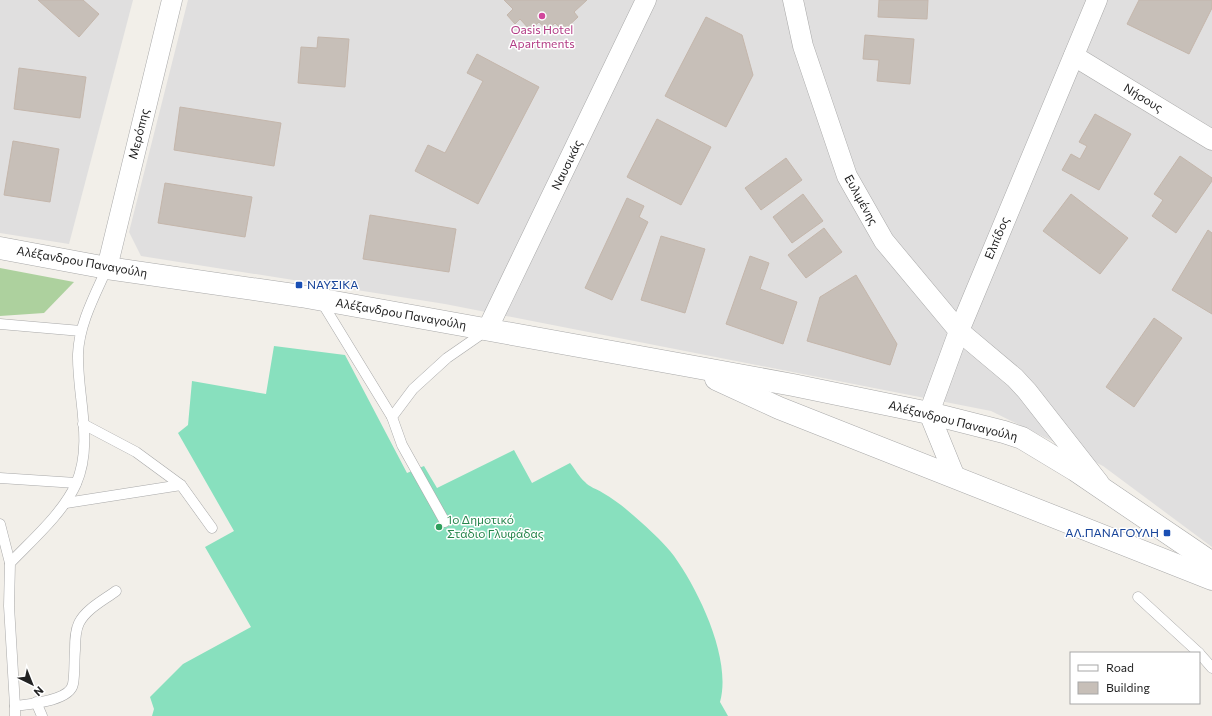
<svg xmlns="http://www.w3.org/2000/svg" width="1212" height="716" viewBox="0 0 1212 716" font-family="Commissioner,sans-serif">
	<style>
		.residential { fill: #e0dfdf }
		.forest { fill: #add19e }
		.pitch { fill: #88e0be }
		.building { fill: #c7bfb8; stroke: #c4b6ab }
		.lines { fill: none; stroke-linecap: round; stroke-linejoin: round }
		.service-casing { stroke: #a9a9a9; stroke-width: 11 }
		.minor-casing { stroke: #a9a9a9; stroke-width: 21 }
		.tertiary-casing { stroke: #a9a9a9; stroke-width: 23 }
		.service { stroke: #fff; stroke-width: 10 }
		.minor { stroke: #fff; stroke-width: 20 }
		.tertiary { stroke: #fff; stroke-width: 22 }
		.hotel-dot { fill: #d1479c; stroke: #fff; stroke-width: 1.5 }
		.transit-dot { fill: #1a4fb4; stroke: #fff; stroke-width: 1.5 }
		.leisure-dot { fill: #2e9e5b; stroke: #fff; stroke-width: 1.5 }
		.labels { text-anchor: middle; stroke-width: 3; stroke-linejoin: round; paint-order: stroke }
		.hotel-label { font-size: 12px; fill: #b23c85; stroke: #fff }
		.street-label { font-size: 12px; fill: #222; stroke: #fff }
		.transit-label { font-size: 12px; fill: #164399; stroke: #fff; text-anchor: start }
		.leisure-label { font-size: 12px; fill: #27864d; stroke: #fff; text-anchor: start }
	</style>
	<rect width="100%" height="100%" fill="#f2efe9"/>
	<!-- residential -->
	<g class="residential">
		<path d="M0 0H133L69 244 0 233Z"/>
		<path d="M188 0H1212V547L1103 466 991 411 445 304 141 256 129 232Z"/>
	</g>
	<!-- forest -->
	<path class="forest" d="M0 268 74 282 44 313 0 316Z"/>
	<!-- pitch -->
	<path class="pitch" d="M274 346 345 355 407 473 424 466 437 488 514 450 532 483 570 463C575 469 579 477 585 482 589 487 597 489 603 493 617 501 630 512 642 523 653 533 665 544 674 556 699 591 732 659 720 702L728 716H152L154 709 150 697 183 664 251 627 205 547 234 531 178 433 188 425 192 381 266 394Z"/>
	<!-- building -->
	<g class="building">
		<path d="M38 0H83L99 14 79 37Z"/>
		<path d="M504 0H587L574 12 578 17 563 31 555 23 547 31 539 22 530 30 520 19 515 24 507 15 513 9Z"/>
		<path d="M879 0H928L927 19 878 17Z"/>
		<path d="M1139 0H1212V8L1189 54 1127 24Z"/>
		<path d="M706 17 742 35 753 75 726 127 665 96Z"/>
		<path d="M865 35 914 39 910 84 877 81 879 60 863 59Z"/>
		<path d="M318 37 349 39 345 87 298 83 301 47 317 48Z"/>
		<path d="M477 54 539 87 478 204 415 171 428 145 445 153 483 81 467 73Z"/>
		<path d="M19 68 86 77 80 118 14 109Z"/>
		<path d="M180 107 281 123 274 166 174 150Z"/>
		<path d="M1095 114 1131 134 1099 190 1062 170 1071 154 1080 159 1087 146 1079 142Z"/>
		<path d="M657 119 711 147 681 205 627 177Z"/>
		<path d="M13 141 59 149 50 202 4 195Z"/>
		<path d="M1180 156 1212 178V181L1176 233 1152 216 1163 200 1154 194Z"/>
		<path d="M786 158 802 180 761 210 745 188Z"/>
		<path d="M165 183 252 197 245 237 158 223Z"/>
		<path d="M803 194 823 221 792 243 773 217Z"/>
		<path d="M1071 194 1128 238 1100 274 1043 231Z"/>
		<path d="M627 198 644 206 639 217 648 222 612 300 585 288Z"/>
		<path d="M370 215 456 229 449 272 363 259Z"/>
		<path d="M824 228 842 252 806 278 788 255Z"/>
		<path d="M1208 230 1212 233V314L1172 290Z"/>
		<path d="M661 236 705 249 685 313 641 300Z"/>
		<path d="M750 256 769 263 760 289 797 302 783 344 726 324Z"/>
		<path d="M856 275 897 344 890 365 807 341 820 297Z"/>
		<path d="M1154 318 1182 338 1134 407 1106 387Z"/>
	</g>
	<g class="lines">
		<defs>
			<g id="service">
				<path d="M321 301 392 417"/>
				<path d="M0 324 81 331"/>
				<path d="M83 424 136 452 181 485 212 528"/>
				<path d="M0 478 76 483"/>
				<path d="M66 503 181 485"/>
				<path d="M445 522 402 445 392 417 413 389 447 358 486 331"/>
				<path d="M0 524 10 563"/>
				<path d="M1138 597 1199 653"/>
				<path d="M1199 653 1212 668"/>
				<path d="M36 702 42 716"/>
				<path d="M15 706C30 704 70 701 73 684 75 673 74 661 75 650 75 641 75 631 79 623 86 609 104 600 116 591"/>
				<path d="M15 716V706L9 606 10 563C32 540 63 513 76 484 94 443 77 396 78 354 79 324 95 295 107 268"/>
			</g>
			<g id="minor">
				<path d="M793 0 803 46 847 176 884 241 959 331 1015 378 1027 391 1099 483"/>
				<path d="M1074 56 1212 140"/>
				<path d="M107 268 172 0"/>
				<path d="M487 330 646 0"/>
				<path d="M955 477 929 413 959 331 1097 0"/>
			</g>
			<g id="tertiary">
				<path d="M0 248 107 268 301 296 684 365 793 385 929 413 1004 432 1022 438 1075 470 1212 563"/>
				<path d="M716 379 779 408 1212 579"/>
			</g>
		</defs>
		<!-- service casing -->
		<use href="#service" class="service-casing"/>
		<!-- minor casing -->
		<use href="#minor" class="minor-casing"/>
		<!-- tertiary casing -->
		<use href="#tertiary" class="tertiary-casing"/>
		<!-- service -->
		<use href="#service" class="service"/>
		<!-- minor -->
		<use href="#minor" class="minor"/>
		<!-- tertiary -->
		<use href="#tertiary" class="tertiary"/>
	</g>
	<!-- markers -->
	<circle class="hotel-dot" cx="542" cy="16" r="4"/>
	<g class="transit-dot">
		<rect x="295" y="281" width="8" height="8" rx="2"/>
		<rect x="1163" y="529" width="8" height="8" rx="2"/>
	</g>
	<circle class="leisure-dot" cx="439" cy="527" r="4"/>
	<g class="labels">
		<!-- hotel labels -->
		<g class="hotel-label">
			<text x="542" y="34">Oasis Hotel<tspan x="542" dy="14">Apartments</tspan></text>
		</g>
		<!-- street labels -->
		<g class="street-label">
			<text transform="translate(1143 98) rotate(31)" y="4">Νήσους</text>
			<text transform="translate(139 134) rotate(-76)" y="4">Μερόπης</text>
			<text transform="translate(567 165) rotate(-64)" y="4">Ναυσικάς</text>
			<text transform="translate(861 200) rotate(61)" y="4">Ευλιμένης</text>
			<text transform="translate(997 238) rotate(-67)" y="4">Ελπίδος</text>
			<text transform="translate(82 262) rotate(10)" y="4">Αλέξανδρου Παναγούλη</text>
			<text transform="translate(401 314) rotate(10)" y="4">Αλέξανδρου Παναγούλη</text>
			<text transform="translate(953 421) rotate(14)" y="4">Αλέξανδρου Παναγούλη</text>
		</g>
		<!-- transit labels -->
		<g class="transit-label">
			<text x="307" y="289">ΝΑΥΣΙΚΑ</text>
			<text x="1159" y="537" text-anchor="end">ΑΛ.ΠΑΝΑΓΟΥΛΗ</text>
		</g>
		<!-- leisure labels -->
		<g class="leisure-label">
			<text x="447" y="524">1ο Δημοτικό<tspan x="447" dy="14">Στάδιο Γλυφάδας</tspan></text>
		</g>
	</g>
	<!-- legend -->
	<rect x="1070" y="652" width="130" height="52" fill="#ffffff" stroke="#a7a7a7"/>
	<rect x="1078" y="665" width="20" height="6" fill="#ffffff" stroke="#a7a7a7"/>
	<text x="1106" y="672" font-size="12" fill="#222222">Road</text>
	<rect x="1078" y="682" width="20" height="12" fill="#c7bfb8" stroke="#a7a7a7"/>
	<text x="1106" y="692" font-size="12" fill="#222222">Building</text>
	<!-- north arrow -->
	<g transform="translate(32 684) rotate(137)" stroke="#ffffff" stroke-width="3" paint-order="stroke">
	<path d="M0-3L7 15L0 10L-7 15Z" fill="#222222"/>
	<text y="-6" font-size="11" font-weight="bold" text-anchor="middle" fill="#222222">N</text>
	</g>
</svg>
